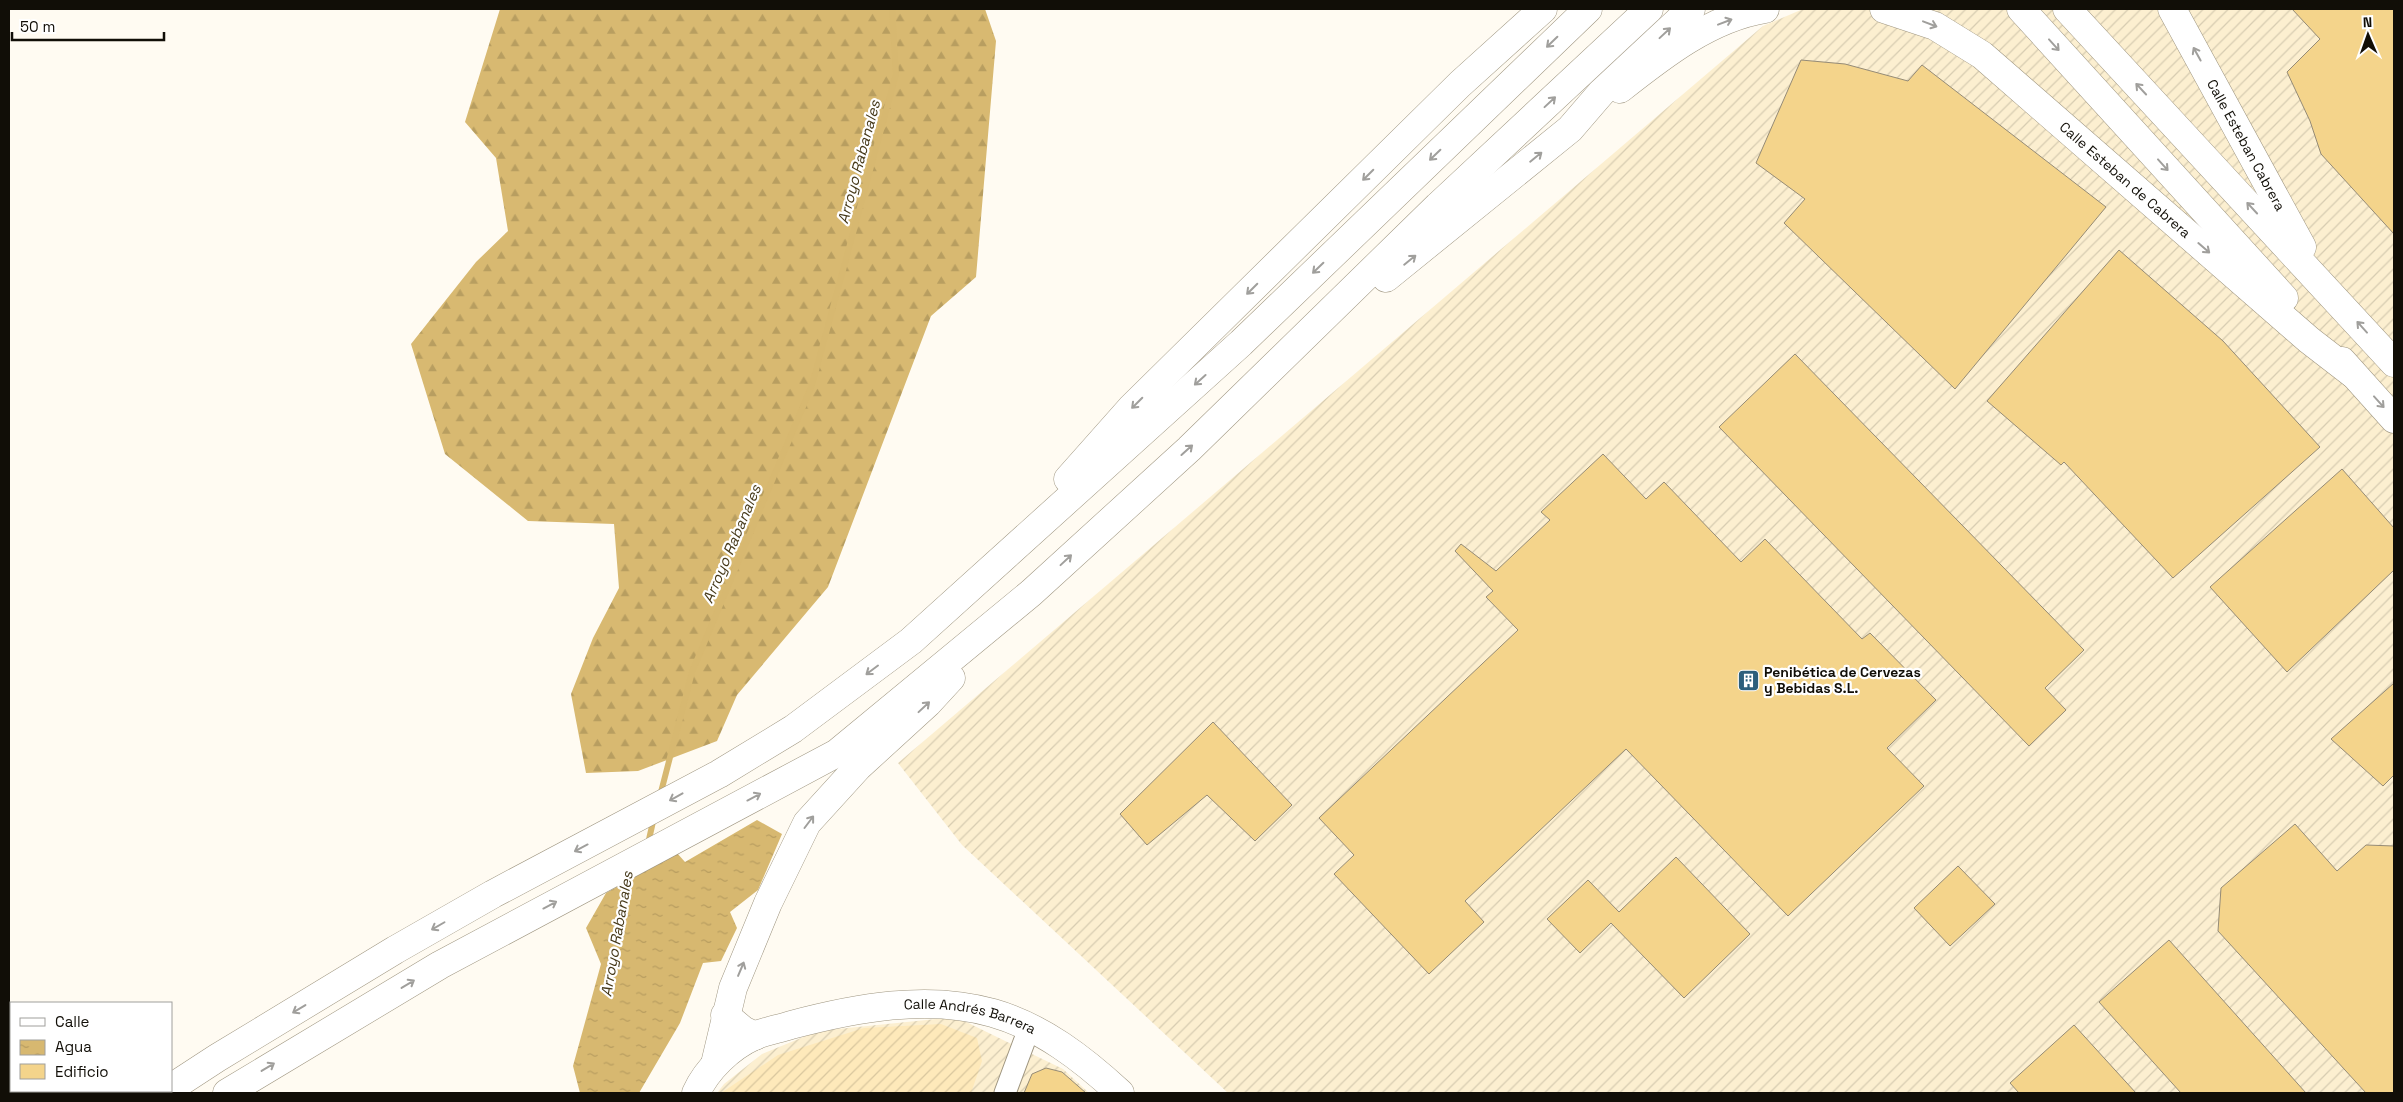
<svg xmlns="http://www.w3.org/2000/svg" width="2403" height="1102" viewBox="0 0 2403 1102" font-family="'Space Grotesk',sans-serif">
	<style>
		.industrial { fill: url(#industrial-furrows) }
		.forest { fill: url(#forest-firs) }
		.garden { fill: url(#garden-furrows) }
		.water { fill: url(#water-ripples) }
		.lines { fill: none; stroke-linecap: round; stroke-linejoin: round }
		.stream { stroke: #d7b870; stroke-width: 6 }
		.building { fill: #f4d48b; stroke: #958b76 }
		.street-casing { stroke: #9f9681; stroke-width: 23 }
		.secondary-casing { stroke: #9f9681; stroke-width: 29 }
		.primary-casing { stroke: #9f9681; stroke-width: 29 }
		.street { stroke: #fff; stroke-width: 21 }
		.secondary { stroke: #fff; stroke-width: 28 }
		.primary { stroke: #fff; stroke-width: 28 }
		.oneway { stroke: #a09f9c }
		.labels { text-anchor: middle; stroke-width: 4.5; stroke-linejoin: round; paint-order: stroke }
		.street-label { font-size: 14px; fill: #110e07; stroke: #fff }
		.poi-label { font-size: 14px; font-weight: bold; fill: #110e07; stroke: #fff; text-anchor: start }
		.water-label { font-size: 15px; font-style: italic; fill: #463919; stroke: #fff }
	</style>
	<defs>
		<pattern id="industrial-furrows" width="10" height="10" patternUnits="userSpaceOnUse" patternTransform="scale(1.25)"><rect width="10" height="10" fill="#fcefd0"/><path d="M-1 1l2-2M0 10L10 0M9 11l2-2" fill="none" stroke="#d7ccb1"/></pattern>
		<pattern id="forest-firs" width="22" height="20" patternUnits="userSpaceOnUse" patternTransform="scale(1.25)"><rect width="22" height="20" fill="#d8b971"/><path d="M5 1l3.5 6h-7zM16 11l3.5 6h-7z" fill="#b89e60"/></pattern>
		<pattern id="garden-furrows" width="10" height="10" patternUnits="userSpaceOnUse" patternTransform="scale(1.25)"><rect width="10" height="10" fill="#fee9ba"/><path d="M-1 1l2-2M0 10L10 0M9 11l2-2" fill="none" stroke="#d9c79e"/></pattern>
		<pattern id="water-ripples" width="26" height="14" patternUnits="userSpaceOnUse" patternTransform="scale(1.25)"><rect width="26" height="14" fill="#d7b870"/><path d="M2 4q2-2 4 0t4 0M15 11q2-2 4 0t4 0" fill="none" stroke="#b89d60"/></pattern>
	</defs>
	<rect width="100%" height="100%" fill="#fffbf2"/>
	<!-- industrial -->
	<g class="industrial">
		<path d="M1803 9H2394V1093H1228L962 845 898 763 1763 26Z"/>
		<path d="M956 1017 1063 1069 1089 1093H717L724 1084 762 1054 818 1031Z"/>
	</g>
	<!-- forest -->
	<path class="forest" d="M500 9H985L996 41 976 277 931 316 828 587 737 695 717 741 638 771 586 773 571 694 593 638 619 588 614 524 528 521 445 454 411 344 476 262 508 231 496 158 465 122Z"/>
	<!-- garden -->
	<path class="garden" d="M941 1024 977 1038 982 1061 971 1093H721L778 1055 864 1028Z"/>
	<!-- water -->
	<path class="water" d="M757 820 782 834 758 890 730 912 737 928 721 961 703 963 680 1023 639 1093H580L573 1066 601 964 586 928 606 893 677 853 685 862Z"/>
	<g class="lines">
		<!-- stream -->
		<g class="stream">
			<path d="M660 796 692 672 812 385 896 74 892 9"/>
			<path d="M648 844 654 817"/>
		</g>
	</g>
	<!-- building -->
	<g class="building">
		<path d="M2292 9H2394V234L2321 154 2310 121 2287 72 2320 39Z"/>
		<path d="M1801 60 1845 64 1908 81 1922 65 2106 207 1955 389 1784 223 1805 199 1756 163Z"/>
		<path d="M2119 250 2223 341 2320 447 2173 578 2064 462 2061 465 1987 401Z"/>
		<path d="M1795 354 2084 650 2045 688 2066 710 2029 746 1719 427Z"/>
		<path d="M1603 454 1646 499 1664 482 1741 562 1765 539 1862 639 1870 633 1936 700 1887 748 1924 786 1788 916 1626 749 1465 901 1484 922 1429 974 1334 874 1354 855 1319 818 1518 630 1486 597 1493 591 1455 551 1461 544 1496 571 1550 520 1541 512Z"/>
		<path d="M2342 469 2394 528V570L2287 672 2210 587Z"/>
		<path d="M2394 683V775L2383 786 2331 739Z"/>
		<path d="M1213 722 1292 805 1255 841 1207 795 1147 845 1120 814Z"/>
		<path d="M2295 824 2337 871 2366 845 2394 846V1093H2366L2218 931 2221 888Z"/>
		<path d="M1676 857 1750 934 1684 998 1611 923 1580 953 1547 919 1588 880 1619 912Z"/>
		<path d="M1958 866 1995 904 1950 946 1914 908Z"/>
		<path d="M2169 940 2306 1093H2181L2099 1002Z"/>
		<path d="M2074 1025 2136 1093H2019L2010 1083Z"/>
		<path d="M1046 1068 1062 1072 1086 1093H1024L1032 1074Z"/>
	</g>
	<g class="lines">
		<defs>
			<path id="street" d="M1005 1093 1030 1026"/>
			<g id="secondary">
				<path id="s1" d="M1884 9 1935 26 1982 55 2309 340 2353 374"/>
				<path d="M2021 9 2284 298"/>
				<path d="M2067 9 2394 363"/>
				<path id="s2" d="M2172 9 2302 247"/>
				<path d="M1620 89C1663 55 1710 18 1765 9"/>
				<path d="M2342 361 2394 419"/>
				<path id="s3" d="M696 1093C707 1069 730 1047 754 1036 765 1031 779 1029 791 1025 855 1008 928 994 993 1013 1042 1027 1083 1059 1120 1093"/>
			</g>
			<g id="primary">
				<path d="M1386 278 1570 129 1601 93 1691 9"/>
				<path d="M1068 479 1131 408 1460 84 1543 9"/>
				<path d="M725 1015 743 1030 755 1036"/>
				<path d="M715 1064 733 988 768 903 807 823 858 767 928 703 951 678"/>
				<path d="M171 1088 217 1058 395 950 493 894 719 774 793 729 911 641 1241 343 1588 9"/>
				<path d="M227 1093 440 965 837 753 1031 593 1189 449 1438 206 1649 9"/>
			</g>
		</defs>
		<!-- street casing -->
		<use href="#street" class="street-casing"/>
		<!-- secondary casing -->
		<use href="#secondary" class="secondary-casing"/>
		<!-- primary casing -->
		<use href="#primary" class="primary-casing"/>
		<!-- street -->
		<use href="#street" class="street"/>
		<!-- secondary -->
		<use href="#secondary" class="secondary"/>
		<!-- primary -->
		<use href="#primary" class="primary"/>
	</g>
	<!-- one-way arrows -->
	<defs><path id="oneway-shaft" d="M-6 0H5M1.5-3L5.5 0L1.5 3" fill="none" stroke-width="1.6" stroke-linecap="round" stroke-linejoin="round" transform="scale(1.25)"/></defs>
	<g class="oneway">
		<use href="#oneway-shaft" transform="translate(1725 22) rotate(-21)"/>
		<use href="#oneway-shaft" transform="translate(1930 24) rotate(21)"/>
		<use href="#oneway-shaft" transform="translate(1665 33) rotate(-43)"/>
		<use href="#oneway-shaft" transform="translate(1552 42) rotate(136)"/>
		<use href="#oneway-shaft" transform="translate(2054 45) rotate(48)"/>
		<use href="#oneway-shaft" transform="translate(2197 54) rotate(-119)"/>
		<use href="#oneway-shaft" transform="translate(2141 89) rotate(-133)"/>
		<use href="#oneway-shaft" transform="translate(1550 102) rotate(-43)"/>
		<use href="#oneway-shaft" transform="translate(1435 155) rotate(136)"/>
		<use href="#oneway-shaft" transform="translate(1536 157) rotate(-39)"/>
		<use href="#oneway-shaft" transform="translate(2163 165) rotate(48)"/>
		<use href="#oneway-shaft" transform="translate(1368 175) rotate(135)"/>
		<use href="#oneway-shaft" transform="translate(2252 208) rotate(-133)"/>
		<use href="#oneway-shaft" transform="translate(2204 248) rotate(41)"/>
		<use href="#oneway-shaft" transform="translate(1410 260) rotate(-39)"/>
		<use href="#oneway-shaft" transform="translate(1318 268) rotate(136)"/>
		<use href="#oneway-shaft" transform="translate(1252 289) rotate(135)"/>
		<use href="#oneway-shaft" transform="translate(2362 327) rotate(-132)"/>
		<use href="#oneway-shaft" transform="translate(1200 380) rotate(138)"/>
		<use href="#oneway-shaft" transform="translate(2379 402) rotate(48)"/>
		<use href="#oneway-shaft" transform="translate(1137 403) rotate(135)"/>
		<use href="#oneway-shaft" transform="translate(1187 450) rotate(-42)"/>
		<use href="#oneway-shaft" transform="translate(1066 560) rotate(-43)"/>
		<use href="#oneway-shaft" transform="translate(872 670) rotate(143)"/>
		<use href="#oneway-shaft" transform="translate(924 707) rotate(-43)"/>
		<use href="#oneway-shaft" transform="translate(676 797) rotate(151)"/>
		<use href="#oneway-shaft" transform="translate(754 797) rotate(-28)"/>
		<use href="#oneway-shaft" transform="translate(809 822) rotate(-53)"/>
		<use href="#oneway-shaft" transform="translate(581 848) rotate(152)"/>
		<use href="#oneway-shaft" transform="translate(550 905) rotate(-28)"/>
		<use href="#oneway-shaft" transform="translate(438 926) rotate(150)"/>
		<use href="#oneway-shaft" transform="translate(741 969) rotate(-67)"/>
		<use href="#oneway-shaft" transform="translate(408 984) rotate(-31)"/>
		<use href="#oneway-shaft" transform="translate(299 1009) rotate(149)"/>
		<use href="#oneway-shaft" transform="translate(268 1067) rotate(-31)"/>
	</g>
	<!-- icons -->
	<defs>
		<symbol id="building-square" viewBox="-11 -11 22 22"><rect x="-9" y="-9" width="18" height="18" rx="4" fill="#2d5f7c" stroke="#fff"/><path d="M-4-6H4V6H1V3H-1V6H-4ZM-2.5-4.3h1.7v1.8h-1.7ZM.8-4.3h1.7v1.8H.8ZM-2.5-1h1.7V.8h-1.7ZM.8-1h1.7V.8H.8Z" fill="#fff"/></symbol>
	</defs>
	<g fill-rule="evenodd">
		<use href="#building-square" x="1736" y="668" width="25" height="25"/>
	</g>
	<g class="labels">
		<!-- street labels -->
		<g class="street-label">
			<text dy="5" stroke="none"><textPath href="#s2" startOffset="155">Calle Esteban Cabrera</textPath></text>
			<text dy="5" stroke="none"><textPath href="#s1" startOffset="299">Calle Esteban de Cabrera</textPath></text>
			<text dy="5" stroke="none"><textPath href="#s3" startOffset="304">Calle Andrés Barrera</textPath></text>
		</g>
		<!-- poi labels -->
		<g class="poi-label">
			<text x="1764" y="677">Penibética de Cervezas<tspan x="1764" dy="16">y Bebidas S.L.</tspan></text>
		</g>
		<!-- water labels -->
		<g class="water-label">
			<text transform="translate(859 162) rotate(-75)" y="5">Arroyo Rabanales</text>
			<text transform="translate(732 544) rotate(-67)" y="5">Arroyo Rabanales</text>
			<text transform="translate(617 934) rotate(-80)" y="5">Arroyo Rabanales</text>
		</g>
	</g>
	<!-- border -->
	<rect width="2403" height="1102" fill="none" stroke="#110e07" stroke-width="20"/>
	<!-- legend -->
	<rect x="10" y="1002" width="162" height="90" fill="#ffffff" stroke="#a09f9c"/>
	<rect x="20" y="1018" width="25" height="8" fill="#ffffff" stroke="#a09f9c"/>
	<text x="55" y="1027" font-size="15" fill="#110e07">Calle</text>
	<rect x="20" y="1040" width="25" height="15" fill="url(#water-ripples)" stroke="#a09f9c"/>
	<text x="55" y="1052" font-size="15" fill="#110e07">Agua</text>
	<rect x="20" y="1064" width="25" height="15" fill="#f4d48b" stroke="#a09f9c"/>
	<text x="55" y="1077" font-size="15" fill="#110e07">Edificio</text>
	<!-- north arrow -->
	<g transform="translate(2368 35) rotate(358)" stroke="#ffffff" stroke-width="4" paint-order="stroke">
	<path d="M0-4L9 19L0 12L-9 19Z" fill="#110e07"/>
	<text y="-8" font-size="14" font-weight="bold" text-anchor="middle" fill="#110e07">N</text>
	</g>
	<!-- scale -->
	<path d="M12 32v8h152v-8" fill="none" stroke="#110e07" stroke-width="2.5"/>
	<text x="20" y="32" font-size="15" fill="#110e07" stroke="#ffffff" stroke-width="4" paint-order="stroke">50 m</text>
</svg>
